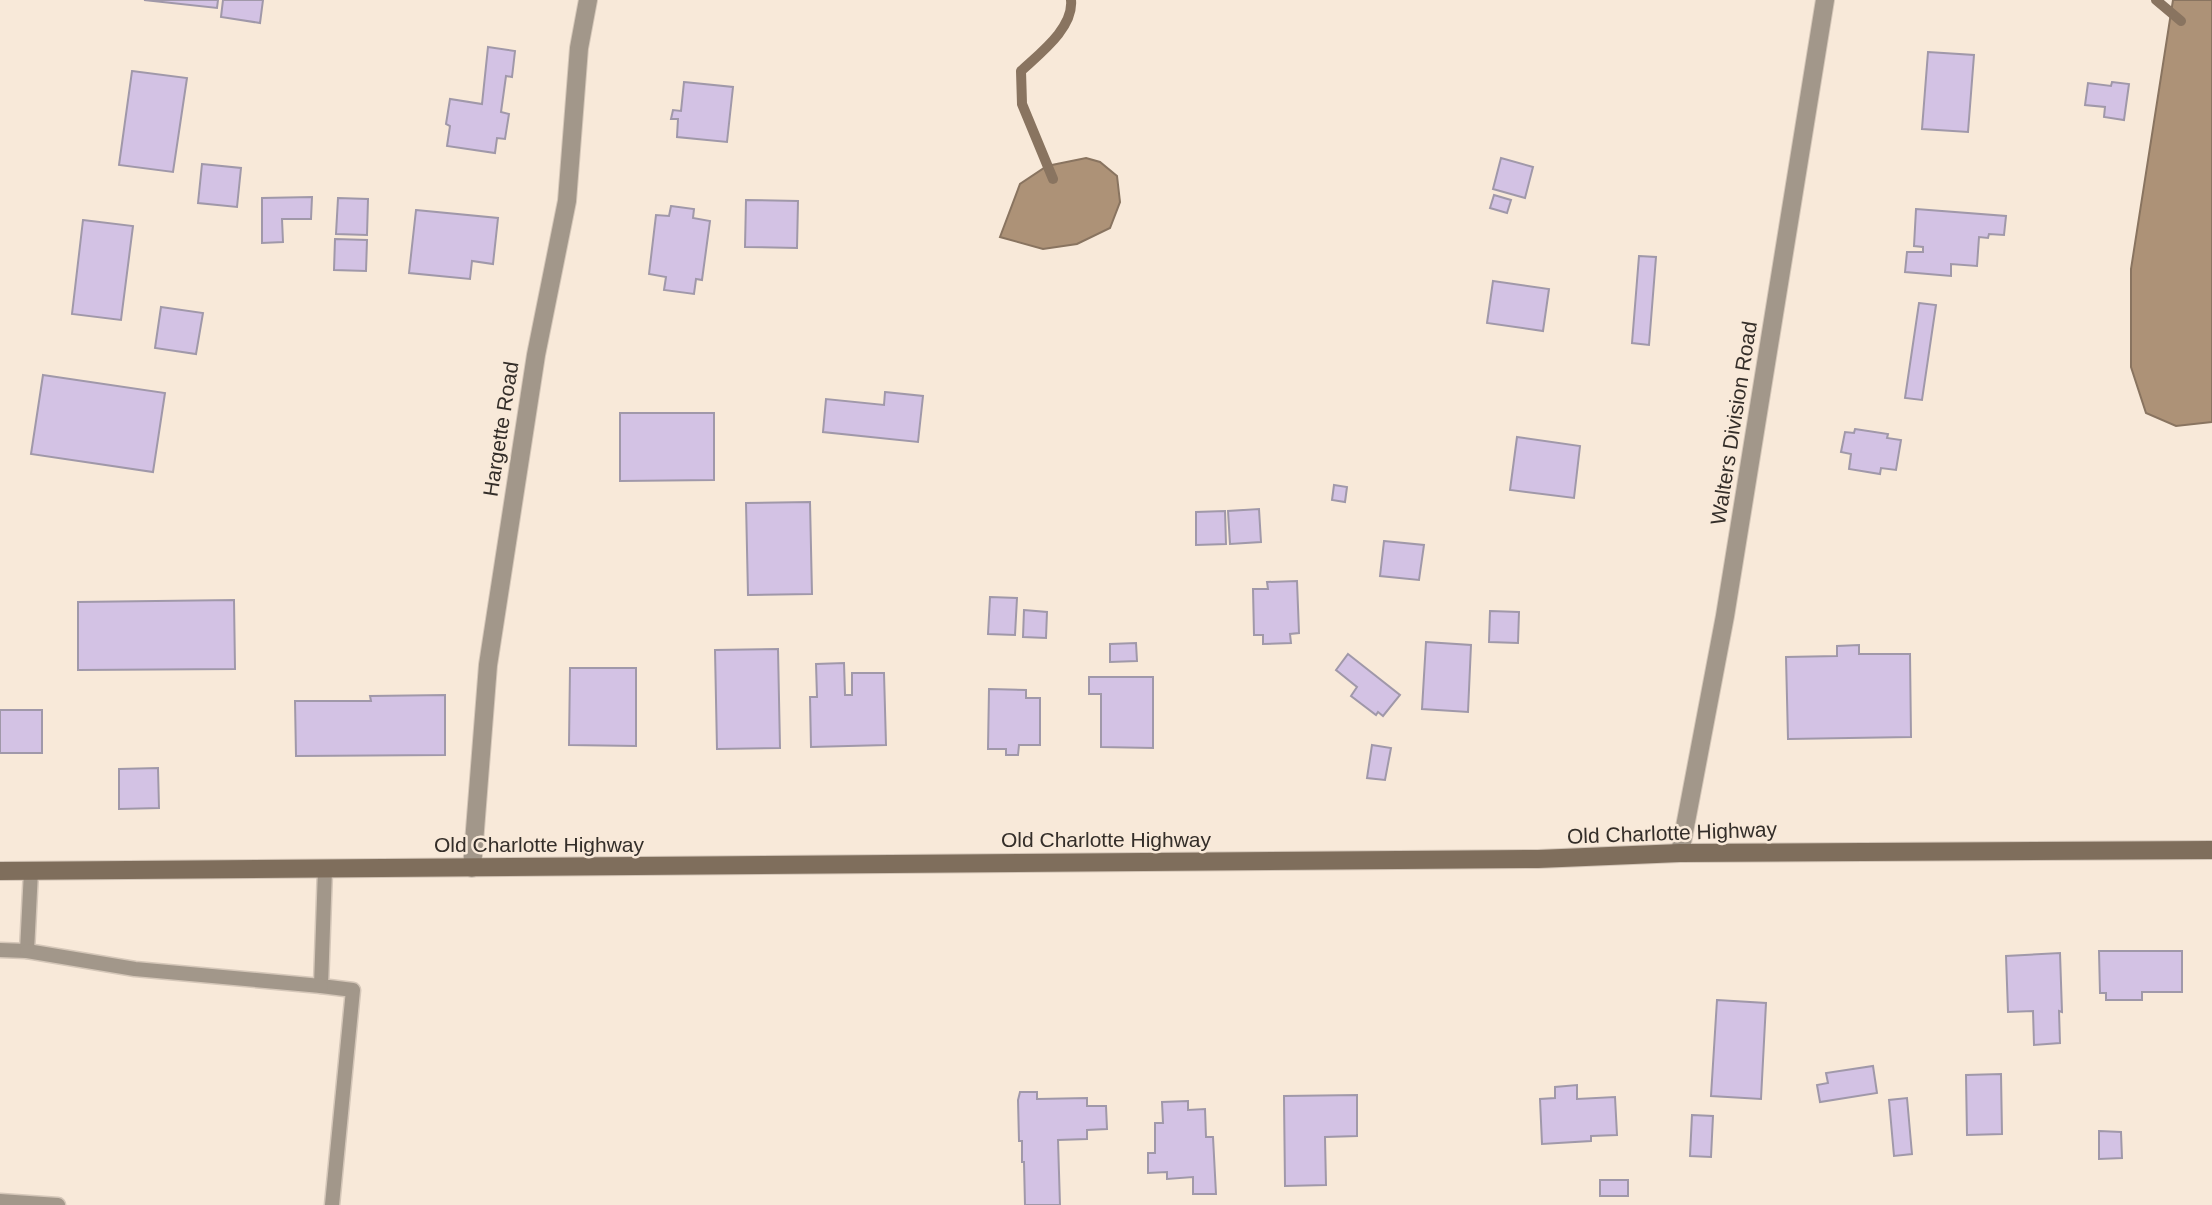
<svg xmlns="http://www.w3.org/2000/svg" width="2212" height="1205" viewBox="0 0 2212 1205" font-family="Arial,sans-serif">
	<style>
		.water { fill: #ad9277; stroke: #897460; stroke-width: 2 }
		.lines { fill: none; stroke-linecap: round; stroke-linejoin: round }
		.stream { stroke: #897460; stroke-width: 10 }
		.building { fill: #d3c2e4; stroke: #a098a9; stroke-width: 2 }
		.lane-casing { stroke: #d5c7b9; stroke-width: 17 }
		.street-casing { stroke: #d5c7b9; stroke-width: 20 }
		.secondary-casing { stroke: #d5c7b9; stroke-width: 20 }
		.lane { stroke: #a2978a; stroke-width: 14 }
		.street { stroke: #a2978a; stroke-width: 18 }
		.secondary { stroke: #7f6e5c; stroke-width: 18 }
		.labels { text-anchor: middle; stroke-width: 5; stroke-linejoin: round; paint-order: stroke }
		.street-label { font-size: 21px; fill: #342e29; stroke: #f8e9d9 }
	</style>
	<rect width="100%" height="100%" fill="#f8e9d9"/>
	<!-- water -->
	<g class="water">
		<path d="M2173 0H2212V422L2176 426 2146 413 2131 367V269Z"/>
		<path d="M1086 158 1100 162 1117 176 1120 202 1110 228 1077 244 1043 249 1000 237 1020 184 1047 166Z"/>
	</g>
	<g class="lines">
		<!-- stream -->
		<g class="stream">
			<path d="M2156 0 2181 21"/>
			<path d="M1053 179 1022 104 1021 71C1039 54 1074 28 1071 0"/>
		</g>
	</g>
	<!-- building -->
	<g class="building">
		<path d="M144 0H218L217 8Z"/>
		<path d="M223 0H263L260 23 221 17Z"/>
		<path d="M488 47 515 51 512 77 506 76 501 112 509 114 505 139 497 138 495 153 447 146 450 126 446 124 450 99 482 104Z"/>
		<path d="M1928 52 1974 55 1968 132 1922 129Z"/>
		<path d="M132 71 187 78 173 172 119 165Z"/>
		<path d="M684 82 733 87 727 142 677 137 678 119H671L673 110 681 111Z"/>
		<path d="M2112 82 2129 84 2124 120 2104 117 2105 107 2085 105 2088 83 2111 86Z"/>
		<path d="M1501 158 1533 167 1525 198 1493 189Z"/>
		<path d="M202 164 241 168 237 207 198 203Z"/>
		<path d="M1494 195 1511 200 1507 213 1490 208Z"/>
		<path d="M312 197 311 219H282L283 242 262 243V198Z"/>
		<path d="M338 198 368 199 367 235 336 234Z"/>
		<path d="M746 200 798 201 797 248 745 247Z"/>
		<path d="M671 206 694 209 693 218 710 221 702 280 696 279 694 294 664 290 666 277 649 274 656 215 669 216Z"/>
		<path d="M1916 209 2006 216 2004 235 1989 234 1988 238 1979 237 1977 266 1951 264V276L1905 272 1907 252H1923V247L1914 246Z"/>
		<path d="M416 210 498 218 493 264 472 261 470 279 409 273Z"/>
		<path d="M83 220 133 226 121 320 72 314Z"/>
		<path d="M335 239 367 240 366 271 334 270Z"/>
		<path d="M1639 256 1656 257 1649 345 1632 343Z"/>
		<path d="M1493 281 1549 289 1543 331 1487 323Z"/>
		<path d="M1919 303 1936 305 1922 400 1905 398Z"/>
		<path d="M161 307 203 313 196 354 155 348Z"/>
		<path d="M43 375 165 393 153 472 31 454Z"/>
		<path d="M885 392 923 396 918 442 823 432 826 399 884 405Z"/>
		<path d="M620 413H714V480L620 481Z"/>
		<path d="M1855 429 1888 434 1887 438 1901 440 1896 470 1881 468 1880 474 1849 469 1851 454 1841 452 1845 432 1854 433Z"/>
		<path d="M1517 437 1580 446 1574 498 1510 490Z"/>
		<path d="M1334 485 1347 487 1345 502 1332 500Z"/>
		<path d="M810 502 812 594 748 595 746 503Z"/>
		<path d="M1259 509 1261 542 1230 544 1228 511Z"/>
		<path d="M1225 511 1226 544 1196 545V512Z"/>
		<path d="M1384 541 1424 545 1419 580 1380 576Z"/>
		<path d="M1297 581 1299 633 1290 634 1291 643 1263 644V635H1254L1253 589H1268L1267 582Z"/>
		<path d="M990 597 1017 598 1015 635 988 634Z"/>
		<path d="M234 600 235 669 78 670V602Z"/>
		<path d="M1024 610 1047 612 1046 638 1023 637Z"/>
		<path d="M1490 611 1519 612 1518 643 1489 642Z"/>
		<path d="M1426 642 1471 645 1468 712 1422 709Z"/>
		<path d="M1136 643 1137 661 1110 662V644Z"/>
		<path d="M1859 645V654H1910L1911 737 1788 739 1786 657 1837 656V646Z"/>
		<path d="M778 649 780 748 717 749 715 650Z"/>
		<path d="M1348 654 1400 695 1383 716 1378 712 1376 715 1351 696 1357 687 1336 670Z"/>
		<path d="M844 663 845 695H852V673H884L886 745 811 747 810 697H817L816 664Z"/>
		<path d="M570 668H636V746L569 745Z"/>
		<path d="M1089 677H1153V748L1101 747V694H1089Z"/>
		<path d="M989 689 1026 690V698H1040V745H1019L1018 755H1006V749H988Z"/>
		<path d="M445 695V755L296 756 295 701H371L370 696Z"/>
		<rect x="0" y="710" width="42" height="43"/>
		<path d="M1372 745 1391 748 1385 780 1367 778Z"/>
		<path d="M158 768 159 808 119 809V769Z"/>
		<path d="M2099 951H2182V992H2142V1000H2106V993H2100Z"/>
		<path d="M2060 953 2062 1012 2059 1011 2060 1043 2034 1045 2033 1011 2008 1012 2006 956Z"/>
		<path d="M1717 1000 1766 1003 1761 1099 1711 1096Z"/>
		<path d="M1873 1066 1877 1093 1820 1102 1817 1085 1828 1083 1826 1073Z"/>
		<path d="M2001 1074 2002 1134 1967 1135 1966 1075Z"/>
		<path d="M1577 1085V1099L1615 1097 1617 1135 1591 1136V1141L1542 1144 1540 1099 1555 1098V1087Z"/>
		<path d="M1020 1092H1037V1099L1087 1098V1106H1106L1107 1129 1087 1130V1139L1058 1140 1060 1205H1025L1024 1162H1022V1141H1019L1018 1100Z"/>
		<path d="M1357 1095V1136L1325 1137 1326 1185 1285 1186 1284 1096Z"/>
		<path d="M1907 1098 1912 1154 1894 1156 1889 1100Z"/>
		<path d="M1188 1101V1110L1205 1109 1206 1137H1213L1216 1194H1193V1177L1167 1179V1172L1148 1173V1153H1155V1123H1163L1162 1102Z"/>
		<path d="M1692 1115 1713 1116 1711 1157 1690 1156Z"/>
		<path d="M2099 1131 2121 1132 2122 1158 2099 1159Z"/>
		<rect x="1600" y="1180" width="28" height="16"/>
	</g>
	<g class="lines">
		<defs>
			<g id="lane">
				<path d="M325 869 321 986 353 990 332 1205"/>
				<path d="M0 950 27 951 31 871"/>
				<path d="M27 951 135 969 321 986"/>
				<path d="M0 1201 58 1205"/>
			</g>
			<g id="street">
				<path d="M1680 853 1725 616 1825 0"/>
				<path d="M472 868 488 665 536 355 567 201 579 48 588 0"/>
			</g>
			<path id="secondary" d="M0 871 1538 859 1680 853 2212 850"/>
		</defs>
		<!-- lane casing -->
		<use href="#lane" class="lane-casing"/>
		<!-- street casing -->
		<use href="#street" class="street-casing"/>
		<!-- secondary casing -->
		<use href="#secondary" class="secondary-casing"/>
		<!-- lane -->
		<use href="#lane" class="lane"/>
		<!-- street -->
		<use href="#street" class="street"/>
		<!-- secondary -->
		<use href="#secondary" class="secondary"/>
	</g>
	<g class="labels">
		<!-- street labels -->
		<g class="street-label">
			<text transform="translate(1734 423) rotate(-81)" y="7">Walters Division Road</text>
			<text transform="translate(501 429) rotate(-81)" y="7">Hargette Road</text>
			<text transform="translate(1672 833) rotate(-2)" y="7">Old Charlotte Highway</text>
			<text x="1106" y="847">Old Charlotte Highway</text>
			<text x="539" y="852">Old Charlotte Highway</text>
		</g>
	</g>
</svg>
